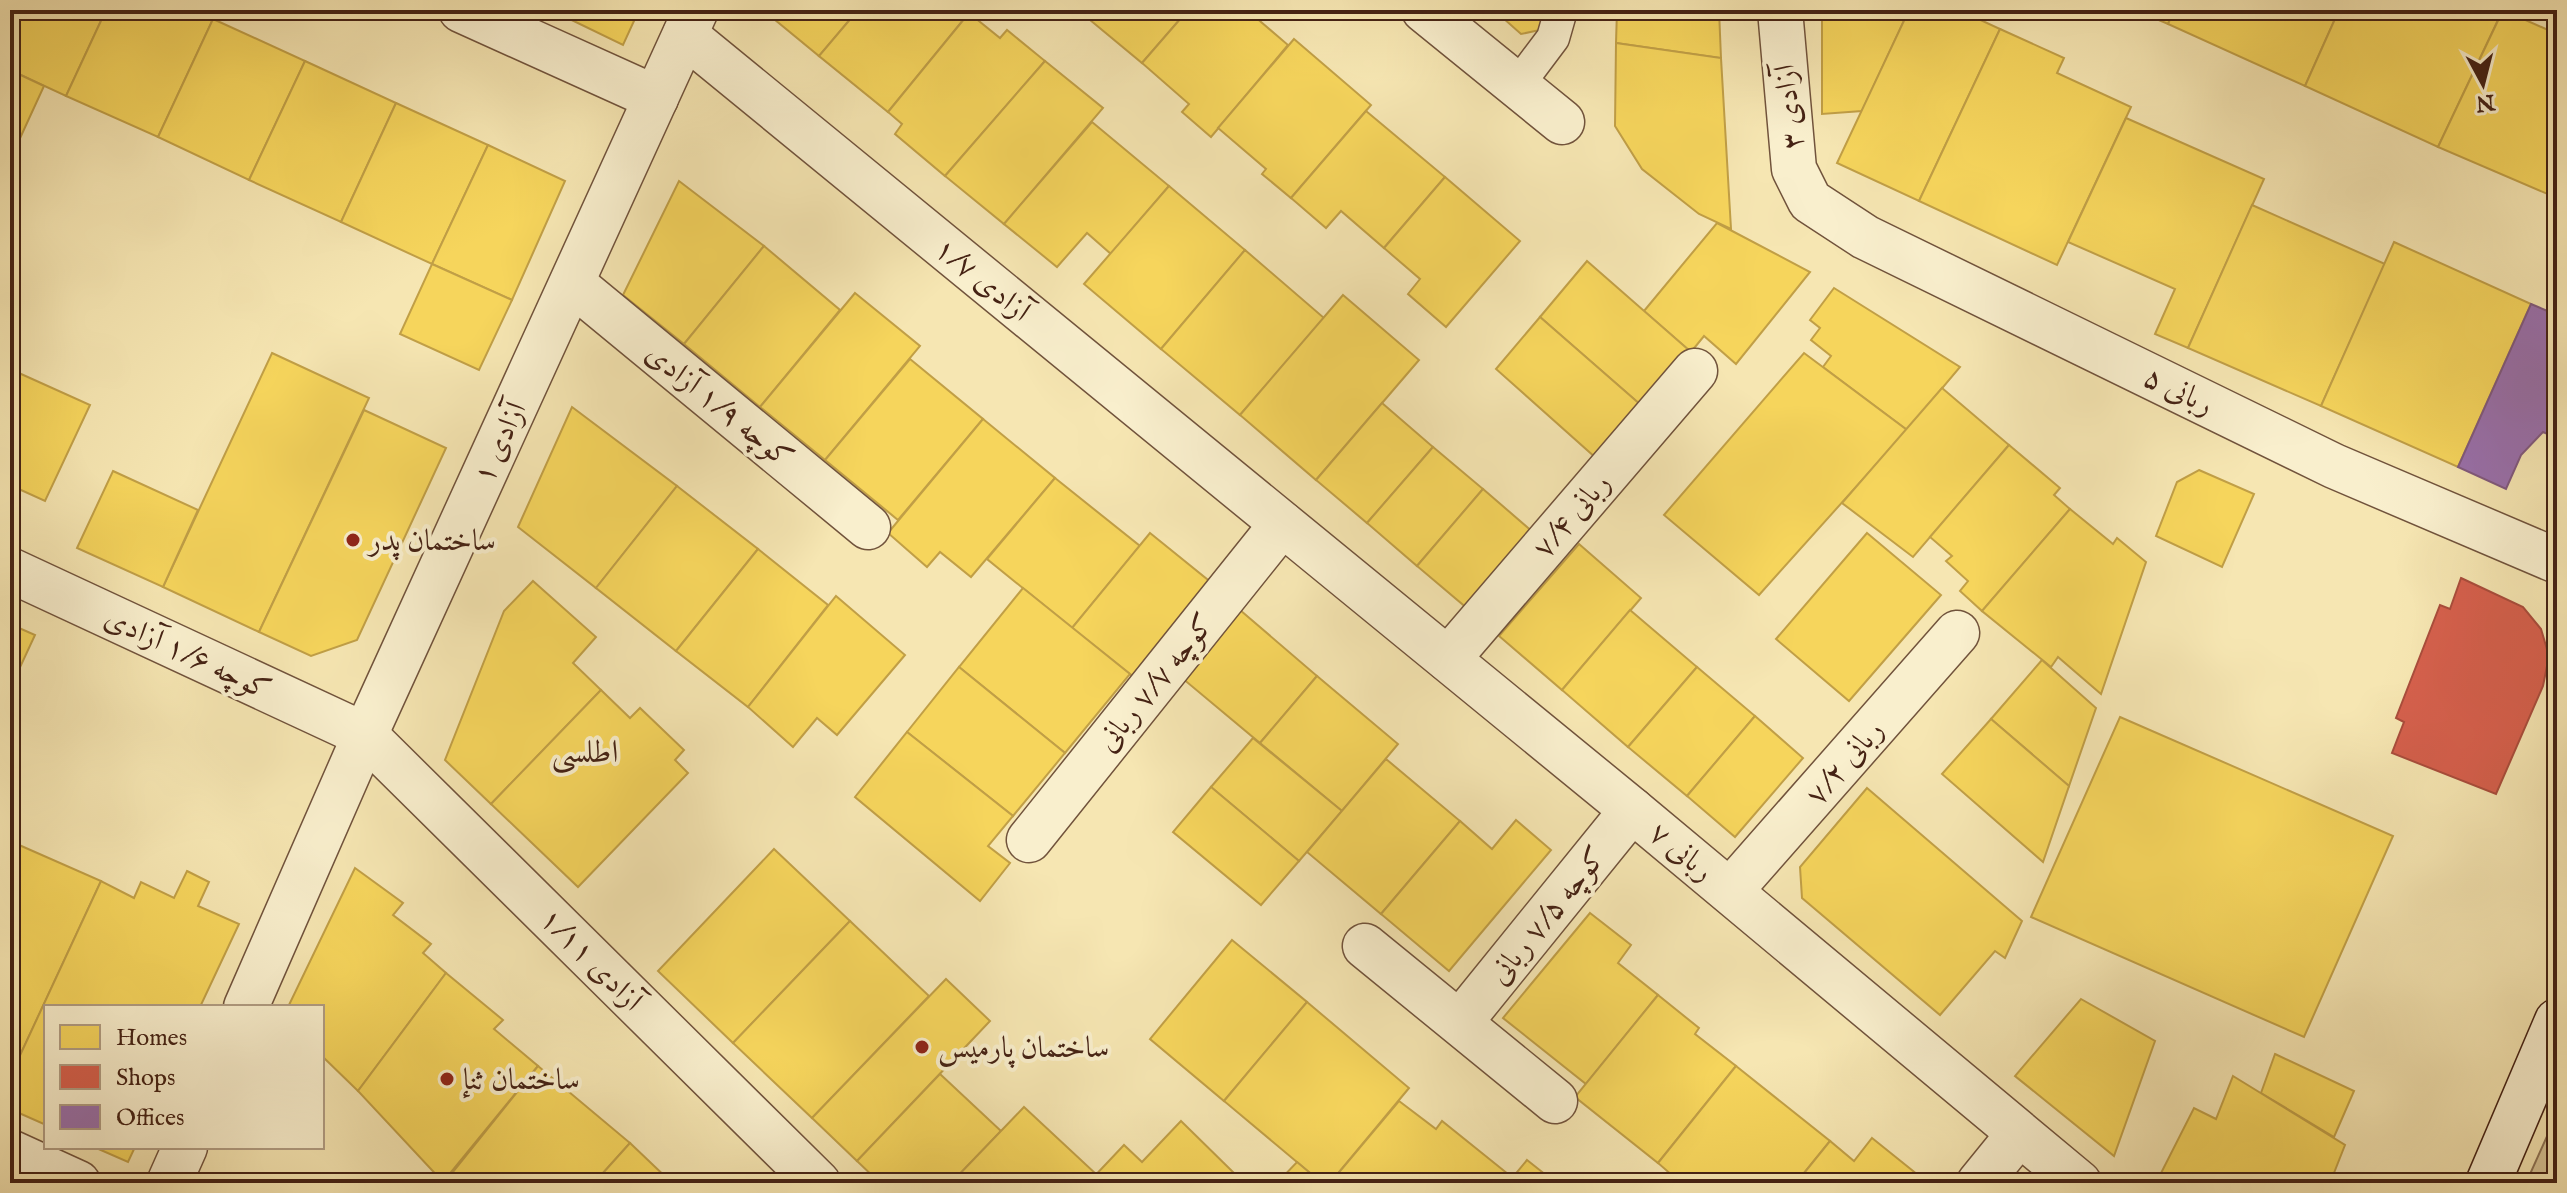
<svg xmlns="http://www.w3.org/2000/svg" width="2567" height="1193" viewBox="0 0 2567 1193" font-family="'IM FELL English',Amiri,serif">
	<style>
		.green { fill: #d8c597; stroke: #8e7456; stroke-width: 2 }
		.homes { fill: #f6d55c; stroke: #c19f46; stroke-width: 2 }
		.shops { fill: #d6604d; stroke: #aa4d3c; stroke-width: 2 }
		.offices { fill: #9970ab; stroke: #80597e; stroke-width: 2 }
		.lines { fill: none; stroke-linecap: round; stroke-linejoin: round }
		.service-casing { stroke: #71533c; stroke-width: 35 }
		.minor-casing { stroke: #71533c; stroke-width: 47 }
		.secondary-casing { stroke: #452214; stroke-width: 47 }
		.service { stroke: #f9efcd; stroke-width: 32 }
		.minor { stroke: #f9efcd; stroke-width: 44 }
		.secondary { stroke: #f9efcd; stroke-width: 44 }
		.poi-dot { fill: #8f2418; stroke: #f9efcd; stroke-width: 3 }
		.labels { text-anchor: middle; stroke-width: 8; stroke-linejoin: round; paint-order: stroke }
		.street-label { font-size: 30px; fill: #452214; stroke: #f9efcd }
		.poi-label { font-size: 30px; fill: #452214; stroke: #f9efcd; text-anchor: start }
		.neighbourhood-label { font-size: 32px; fill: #452214; stroke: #f9efcd }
	</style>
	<rect width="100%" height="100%" fill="#f6e6b2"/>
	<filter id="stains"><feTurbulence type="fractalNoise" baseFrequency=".0025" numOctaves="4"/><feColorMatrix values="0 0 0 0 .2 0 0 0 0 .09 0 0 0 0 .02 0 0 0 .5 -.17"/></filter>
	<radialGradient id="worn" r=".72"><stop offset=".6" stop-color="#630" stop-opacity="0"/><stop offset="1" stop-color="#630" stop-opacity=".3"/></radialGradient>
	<!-- green -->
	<path class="green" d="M2557 1114V1164L2549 1183H2526Z"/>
	<!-- homes -->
	<g class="homes">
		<path d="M10 10H106L66 96 10 70Z"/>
		<path d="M106 10H194L213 19 158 137 66 96Z"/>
		<path d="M551 10H639L623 45Z"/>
		<path d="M763 10H858L819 56Z"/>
		<path d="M858 10H967L969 13 888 112 819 56Z"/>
		<path d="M1089 10H1188L1142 63 1084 15Z"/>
		<path d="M1188 10H1247L1288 45 1211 137 1182 112 1189 104 1142 63Z"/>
		<path d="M1494 10H1546L1540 30 1521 34Z"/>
		<path d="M1617 10H1719L1721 58 1616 43Z"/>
		<path d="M1822 10H1909L1862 111 1822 114Z"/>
		<path d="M1909 10H1959L2000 29 1919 201 1837 163Z"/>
		<path d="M2135 10H2174L2168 24Z"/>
		<path d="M2174 10H2339L2305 86 2168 24Z"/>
		<path d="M2339 10H2475L2498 20 2438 147 2305 86Z"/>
		<path d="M2503 10 2557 34V198L2438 147Z"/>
		<path d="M969 13 1000 38 1007 30 1045 61 945 176 895 134 902 124 888 112Z"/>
		<path d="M213 19 305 61 249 180 158 137Z"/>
		<path d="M2000 29 2064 58 2057 73 2131 107 2057 265 1919 201Z"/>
		<path d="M1294 39 1371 105 1291 198 1262 174 1266 169 1218 128Z"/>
		<path d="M1616 43 1721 58 1731 229 1699 214 1642 169 1615 126Z"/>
		<path d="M305 61 396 103 341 222 249 180Z"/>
		<path d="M1045 61 1103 108 1004 224 945 176Z"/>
		<path d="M10 70 44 86 10 160Z"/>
		<path d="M396 103 488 145 432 264 341 222Z"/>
		<path d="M1366 111 1445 177 1384 248 1341 211 1326 228 1291 198Z"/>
		<path d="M2126 118 2264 179 2188 348 2155 334 2175 289 2068 242Z"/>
		<path d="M1092 122 1169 186 1111 254 1087 233 1057 267 1004 224Z"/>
		<path d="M488 145 565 181 512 300 432 264Z"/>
		<path d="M1445 177 1520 241 1446 327 1408 294 1420 279 1384 248Z"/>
		<path d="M679 181 764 246 684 344 623 295Z"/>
		<path d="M1169 186 1245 250 1161 349 1084 284Z"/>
		<path d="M2252 205 2385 264 2321 406 2188 348Z"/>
		<path d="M1717 223 1810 272 1736 364 1704 336 1691 352 1644 311Z"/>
		<path d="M2394 242 2531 304 2458 467 2321 406Z"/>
		<path d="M764 246 840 310 760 407 684 344Z"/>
		<path d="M1245 250 1324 318 1240 415 1161 349Z"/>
		<path d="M1587 261 1691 352 1642 406 1540 317Z"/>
		<path d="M432 264 512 300 479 370 400 334Z"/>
		<path d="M1834 288 1960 367 1907 430 1823 367 1831 356 1811 340 1820 328 1810 320Z"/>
		<path d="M855 293 920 346 825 460 760 407Z"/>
		<path d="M1343 295 1419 360 1316 480 1240 415Z"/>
		<path d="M1540 317 1642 406 1596 458 1496 369Z"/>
		<path d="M272 353 369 398 259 632 163 587Z"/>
		<path d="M1804 353 1907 430 1759 595 1664 515Z"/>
		<path d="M910 359 983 419 898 520 825 460Z"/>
		<path d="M10 369 90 405 45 501 10 485Z"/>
		<path d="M1942 388 2009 445 1913 557 1842 503Z"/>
		<path d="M1382 403 1433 447 1367 523 1316 480Z"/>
		<path d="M572 407 677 486 596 588 518 527Z"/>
		<path d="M364 410 446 448 357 640 311 656 259 632Z"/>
		<path d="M983 419 1055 478 971 577 940 552 927 567 888 533Z"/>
		<path d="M2009 445 2060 488 2054 495 2070 509 1982 611 1960 591 1968 581 1946 561 1952 556 1930 537Z"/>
		<path d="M1433 447 1483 489 1417 566 1367 523Z"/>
		<path d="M2199 470 2254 494 2222 567 2156 536 2177 482Z"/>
		<path d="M113 471 198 510 163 587 77 548Z"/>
		<path d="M1055 478 1140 546 1072 628 987 559Z"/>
		<path d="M677 486 758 549 676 651 596 588Z"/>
		<path d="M1483 489 1534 533 1468 609 1417 566Z"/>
		<path d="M2070 509 2113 544 2117 538 2146 562 2101 694 2058 657 2051 667 1982 611Z"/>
		<path d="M1150 533 1213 584 1136 679 1072 628Z"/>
		<path d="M1867 533 1941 595 1849 701 1776 639Z"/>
		<path d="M1579 544 1641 598 1562 690 1499 636Z"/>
		<path d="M758 549 828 605 748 707 676 651Z"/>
		<path d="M533 581 596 637 573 663 601 690 491 804 445 760 504 611Z"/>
		<path d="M1023 588 1130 674 1065 753 959 667Z"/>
		<path d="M836 596 905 655 837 735 817 718 793 747 748 707Z"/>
		<path d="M1240 610 1317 676 1260 743 1182 678Z"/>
		<path d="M1630 610 1697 667 1628 747 1562 690Z"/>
		<path d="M10 624 35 635 16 676 10 673Z"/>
		<path d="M2042 660 2096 708 2069 786 1991 719Z"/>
		<path d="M959 667 1065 753 1013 816 907 732Z"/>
		<path d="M1697 667 1755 716 1687 796 1628 747Z"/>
		<path d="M1317 676 1398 744 1342 811 1260 743Z"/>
		<path d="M601 690 630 718 640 708 684 750 675 760 688 773 578 887 491 804Z"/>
		<path d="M1755 716 1803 758 1735 837 1687 796Z"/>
		<path d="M2120 717 2393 836 2304 1037 2031 917Z"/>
		<path d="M1991 719 2069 786 2043 862 1942 774Z"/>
		<path d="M907 732 1013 816 988 846 1010 863 980 901 855 797Z"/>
		<path d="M1253 738 1342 811 1299 861 1211 787Z"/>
		<path d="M1386 759 1460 821 1381 914 1307 852Z"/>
		<path d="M1211 787 1299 861 1261 905 1173 832Z"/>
		<path d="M1867 788 2022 921 2005 958 1995 951 1940 1015 1802 898 1800 867Z"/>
		<path d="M1516 820 1551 850 1449 971 1381 914 1460 821 1492 849Z"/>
		<path d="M10 841 101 881 10 1077Z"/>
		<path d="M774 849 850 921 733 1043 658 971Z"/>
		<path d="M355 868 403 903 393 915 431 944 423 953 446 973 358 1091 322 1056V1007H288Z"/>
		<path d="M187 871 209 882 198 906 239 924 200 1007H46V1125L10 1109V1077L101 881 134 898 141 882 174 898Z"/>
		<path d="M1590 913 1631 945 1618 963 1658 995 1586 1084 1503 1018Z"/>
		<path d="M850 921 929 996 812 1118 733 1043Z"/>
		<path d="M1232 940 1307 1002 1224 1101 1150 1039Z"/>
		<path d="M446 973 503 1020 494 1029 538 1066 443 1182 358 1091Z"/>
		<path d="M946 979 990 1021 857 1161 812 1118Z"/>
		<path d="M1658 995 1699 1028 1695 1034 1736 1066 1658 1163 1575 1097Z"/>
		<path d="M2081 999 2155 1041 2114 1156 2015 1076Z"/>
		<path d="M1307 1002 1409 1088 1330 1183H1322L1224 1101Z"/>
		<path d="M2275 1054 2354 1091 2334 1137 2261 1093Z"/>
		<path d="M538 1066 630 1143 594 1183H444Z"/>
		<path d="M1736 1066 1830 1141 1796 1183H1681L1658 1163Z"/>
		<path d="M940 1074 1001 1131 951 1183H880L857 1161Z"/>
		<path d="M2233 1076 2345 1145 2330 1183H2156L2194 1108 2216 1119Z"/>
		<path d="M1399 1101 1436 1129 1442 1121 1513 1178 1508 1183H1330Z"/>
		<path d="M1024 1107 1096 1174 1088 1183H951Z"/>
		<path d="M1181 1121 1235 1174 1226 1183H1088L1124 1145 1142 1162Z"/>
		<path d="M1872 1138 1928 1183H1796L1830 1141 1854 1161Z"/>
		<path d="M630 1143 672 1183H594Z"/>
		<path d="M94 1147H135L128 1162Z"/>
		<path d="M1527 1160 1556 1183H1508Z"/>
		<path d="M1297 1162 1322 1183H1277Z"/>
	</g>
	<!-- shops -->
	<path class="shops" d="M2461 578 2523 607 2541 629 2549 656 2543 686 2496 794 2392 753 2404 722 2396 718 2440 605 2450 609Z"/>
	<!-- offices -->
	<path class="offices" d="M2531 304 2557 315V438L2543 432 2521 455 2506 489 2458 467Z"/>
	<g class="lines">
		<defs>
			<path id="service" d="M1517 86 1553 38 1561 10"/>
			<g id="minor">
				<path d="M461 10 656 98"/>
				<path d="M1424 10 1562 122"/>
				<path d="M1780 10 1794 169 1810 201 1865 237 2334 466 2557 561"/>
				<path d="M685 35 1632 810 2079 1183"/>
				<path d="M572 283 868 527"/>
				<path d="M10 570 365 735 818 1183"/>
				<path d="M1448 659 1695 371"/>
				<path d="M1029 840 1282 524"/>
				<path d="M1730 891 1957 633"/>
				<path d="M1365 946 1555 1101"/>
				<path d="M246 1007 365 735 696 10"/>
				<path d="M1461 1021 1632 810"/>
				<path d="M10 1152 78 1183"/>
				<path d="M169 1183 185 1147"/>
				<path d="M1979 1183 2018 1135"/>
			</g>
			<path id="secondary" d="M2488 1183 2557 1021"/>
		</defs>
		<!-- service casing -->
		<use href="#service" class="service-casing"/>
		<!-- minor casing -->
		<use href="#minor" class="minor-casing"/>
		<!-- secondary casing -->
		<use href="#secondary" class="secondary-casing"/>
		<!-- service -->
		<use href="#service" class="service"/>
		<!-- minor -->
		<use href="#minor" class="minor"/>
		<!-- secondary -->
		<use href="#secondary" class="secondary"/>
	</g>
	<!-- markers -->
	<g class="poi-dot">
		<circle cx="353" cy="540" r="8"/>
		<circle cx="922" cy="1047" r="8"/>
		<circle cx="447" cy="1079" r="8"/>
	</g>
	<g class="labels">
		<!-- street labels -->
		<g class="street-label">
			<text transform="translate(1788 107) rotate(-96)" y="10">۳ آزادی</text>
			<text transform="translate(983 279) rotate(39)" y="10">آزادی ۱/۷</text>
			<text transform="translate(2179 390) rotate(26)" y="10">ربانی ۵</text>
			<text transform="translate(720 405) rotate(39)" y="10">کوچه ۱/۹ آزادی</text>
			<text transform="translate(499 442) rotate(-65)" y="10">آزادی ۱</text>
			<text transform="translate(1571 515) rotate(-49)" y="10">ربانی ۷/۴</text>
			<text transform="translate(188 653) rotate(25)" y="10">کوچه ۱/۶ آزادی</text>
			<text transform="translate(1155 682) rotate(-51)" y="10">کوچه ۷/۷ ربانی</text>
			<text transform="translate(1844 762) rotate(-49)" y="10">ربانی ۷/۲</text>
			<text transform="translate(1682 851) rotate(40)" y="10">ربانی ۷</text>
			<text transform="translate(1547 915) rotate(-51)" y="10">کوچه ۷/۵ ربانی</text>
			<text transform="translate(592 959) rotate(45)" y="10">آزادی ۱/۱۱</text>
		</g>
		<!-- poi labels -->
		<g class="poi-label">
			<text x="369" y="550">ساختمان پدر</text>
			<text x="938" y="1057">ساختمان پارمیس</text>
			<text x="463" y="1089">ساختمان ثنإ</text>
		</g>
		<!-- neighbourhood labels -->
		<g class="neighbourhood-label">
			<text x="585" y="762">اطلسی</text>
		</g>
	</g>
	<!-- margin -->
	<rect width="2567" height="1193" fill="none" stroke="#f6e6b2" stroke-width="40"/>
	<rect x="12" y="12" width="2543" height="1169" fill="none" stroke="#452214" stroke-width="4"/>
	<rect x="20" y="20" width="2527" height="1153" fill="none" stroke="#452214" stroke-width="2"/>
	<!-- legend -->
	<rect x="44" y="1005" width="280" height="144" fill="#f9efcd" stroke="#b19d83" stroke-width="2"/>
	<rect x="60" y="1025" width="40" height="24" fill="#f6d55c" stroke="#b19d83" stroke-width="2"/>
	<text x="116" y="1045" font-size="24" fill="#452214">Homes</text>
	<rect x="60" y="1065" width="40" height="24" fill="#d6604d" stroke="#b19d83" stroke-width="2"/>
	<text x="116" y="1085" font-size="24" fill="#452214">Shops</text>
	<rect x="60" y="1105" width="40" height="24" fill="#9970ab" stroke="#b19d83" stroke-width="2"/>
	<text x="116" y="1125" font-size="24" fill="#452214">Offices</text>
	<!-- north arrow -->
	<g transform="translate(2483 84) rotate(173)" stroke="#f9efcd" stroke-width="6" paint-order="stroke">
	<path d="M0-6L14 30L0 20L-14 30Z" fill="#452214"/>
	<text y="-12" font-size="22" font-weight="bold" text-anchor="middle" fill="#452214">N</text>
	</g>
	<rect width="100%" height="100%" filter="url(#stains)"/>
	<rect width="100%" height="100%" fill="url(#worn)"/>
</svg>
